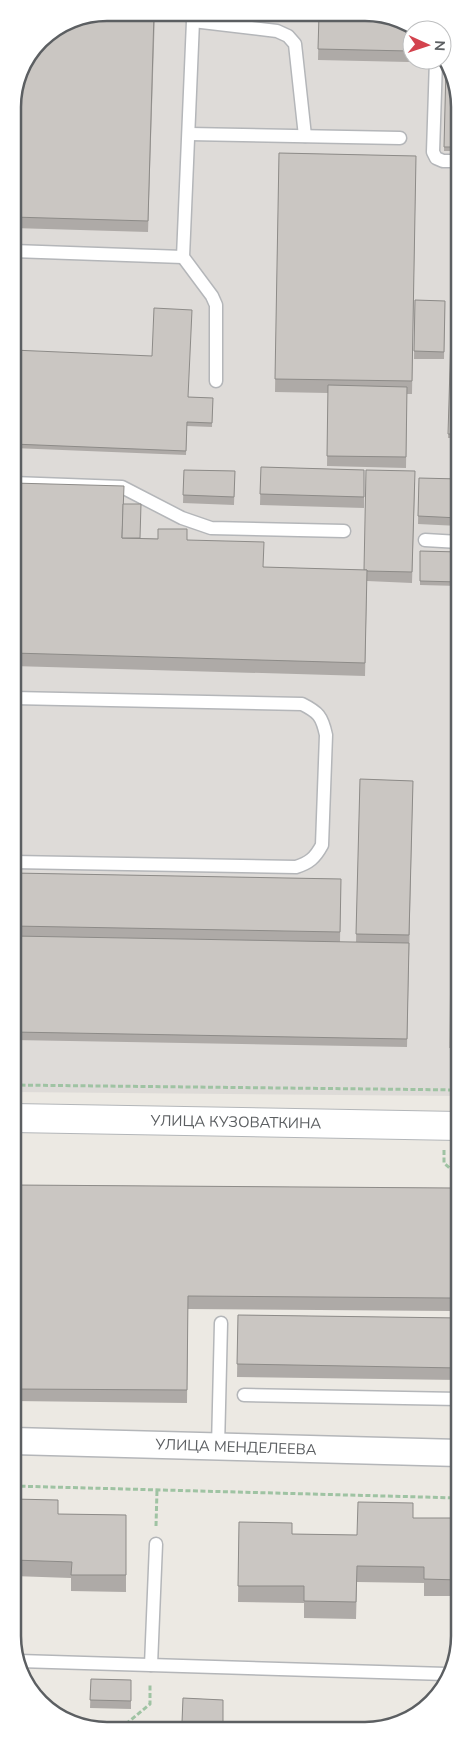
<svg xmlns="http://www.w3.org/2000/svg" width="472" height="1743" viewBox="0 0 472 1743" font-family="'Nunito Sans',sans-serif">
	<style>
		.industrial { fill: #dedbd8 }
		.lines { fill: none; stroke-linecap: round; stroke-linejoin: round }
		.lane-casing { stroke: #b4b6b9; stroke-width: 15 }
		.street-casing { stroke: #b4b6b9; stroke-width: 29 }
		.secondary-casing { stroke: #b3b6b9; stroke-width: 30 }
		.path { stroke: #9fc3a3; stroke-width: 3; stroke-dasharray: 5 2.5; stroke-linecap: butt }
		.lane { stroke: #fff; stroke-width: 12 }
		.street { stroke: #fff; stroke-width: 26 }
		.secondary { stroke: #fff; stroke-width: 28 }
		.wall { fill: #aeaaa7 }
		.building { fill: #cac6c2; stroke: #8d8b88 }
		.labels { text-anchor: middle; stroke-width: 4; stroke-linejoin: round; paint-order: stroke }
		.street-label { font-size: 15px; fill: #5c5f62; stroke: #fff }
		.rim { fill: none; stroke: #5c5f62; stroke-width: 2.5 }
	</style>
	<rect width="100%" height="100%" fill="#ece9e3"/>
	<!-- industrial -->
	<path class="industrial" d="M107 13 389 16 412 30V60H442V58L459 95V1096L13 1092V101L40 40 71 20Z"/>
	<g class="lines">
		<defs>
			<g id="lane">
				<path d="M191 13 193 21 183 257 212 296 216 305V381"/>
				<path d="M193 21 277 31 288 36 295 44 305 136"/>
				<path d="M436 60 433 152 436 158 443 161H459"/>
				<path d="M189 134 400 138"/>
				<path d="M13 251 183 257"/>
				<path d="M13 483 122 487 182 518 211 528 344 531"/>
				<path d="M425 540 459 542"/>
				<path d="M13 698 302 704C318 712 322 716 326 735L322 845C315 858 309 863 296 867L13 862"/>
				<path d="M244 1395 459 1399"/>
				<path d="M218 1447 221 1323"/>
				<path d="M19 1661 446 1674"/>
				<path d="M151 1665 156 1544"/>
			</g>
			<path id="street" d="M13 1441 459 1453"/>
			<path id="secondary" d="M13 1118 459 1126"/>
		</defs>
		<!-- lane casing -->
		<use href="#lane" class="lane-casing"/>
		<!-- street casing -->
		<use href="#street" class="street-casing"/>
		<!-- secondary casing -->
		<use href="#secondary" class="secondary-casing"/>
		<!-- path -->
		<g class="path">
			<path d="M13 1085 459 1090"/>
			<path d="M444 1150V1163L454 1172 459 1178"/>
			<path d="M13 1486 459 1498"/>
			<path d="M156 1526 157 1490"/>
			<path d="M120 1729 150 1704V1683"/>
		</g>
		<!-- lane -->
		<use href="#lane" class="lane"/>
		<!-- street -->
		<use href="#street" class="street"/>
		<!-- secondary -->
		<use href="#secondary" class="secondary"/>
	</g>
	<!-- wall -->
	<g class="wall">
		<path d="M155 13 148 232 13 228V101Z"/>
		<path d="M319 15 409 28V62L318 60Z"/>
		<path d="M446 67 459 95V151H444Z"/>
		<path d="M279 153 416 156 412 394H407L406 468 327 466 328 393 275 392Z"/>
		<path d="M456 167H459V438H448Z"/>
		<path d="M415 300 445 301 444 359H414Z"/>
		<path d="M13 350 188 397 213 398 212 427 187 426 186 455 13 448Z"/>
		<path d="M261 467 364 470V508L260 505Z"/>
		<path d="M184 470 235 471 234 505 183 503Z"/>
		<path d="M419 478 459 479V526L418 524Z"/>
		<path d="M415 482 412 583 367 581 365 676 13 666V483L124 504 140 538 187 540 264 567 364 570Z"/>
		<path d="M420 551 459 552V586L420 585Z"/>
		<path d="M360 779 413 781 407 1047 13 1040V873L341 879 340 942H356Z"/>
		<path d="M452 834H459V1052H450Z"/>
		<path d="M13 1185 452 1188 451 1311 188 1309 187 1403 13 1401Z"/>
		<path d="M238 1315 459 1318V1380L237 1377Z"/>
		<path d="M13 1499 58 1514 126 1515V1592L71 1591V1578L13 1576Z"/>
		<path d="M413 1518H459V1596H424V1583L357 1582 356 1619 304 1618V1603L238 1602 239 1522 292 1534 357 1535Z"/>
		<path d="M91 1679 131 1680V1709L90 1708Z"/>
		<path d="M183 1698 223 1700V1729H182Z"/>
	</g>
	<!-- building -->
	<g class="building">
		<path d="M107 12 154 13 148 221 13 217V101L40 40 71 20Z"/>
		<path d="M319 15 389 16 409 28V51L318 49Z"/>
		<path d="M446 67 459 95V147H444Z"/>
		<path d="M279 153 416 156 412 381 275 379Z"/>
		<path d="M456 167H459V434H448Z"/>
		<path d="M415 300 445 301 444 352 414 351Z"/>
		<path d="M154 308 192 310 188 397 213 398 212 423 187 422 186 451 13 444V350L152 356Z"/>
		<path d="M328 385 407 387 406 457 327 456Z"/>
		<path d="M261 467 364 470V497L260 494Z"/>
		<path d="M184 470 235 471 234 497 183 495Z"/>
		<path d="M366 470 415 471 412 572 367 571V570H364Z"/>
		<path d="M419 478 459 479V518L418 516Z"/>
		<path d="M13 483 124 486 122 538 158 539V529H187V540L264 542 263 567 367 570 365 663 13 653Z"/>
		<path d="M123 504H141L140 538H122Z"/>
		<path d="M420 551 459 552V582L420 581Z"/>
		<path d="M360 779 413 781 409 935 356 934Z"/>
		<path d="M452 834H459V1048H450Z"/>
		<path d="M13 873 341 879 340 932 13 926Z"/>
		<path d="M13 936 409 943 407 1039 13 1032Z"/>
		<path d="M13 1185 452 1188 451 1298 188 1296 187 1390 13 1389Z"/>
		<path d="M238 1315 459 1318V1368L237 1364Z"/>
		<path d="M13 1499 58 1500V1514L126 1515V1575H71L72 1562 13 1560Z"/>
		<path d="M358 1502 413 1503V1518H459V1580L424 1579V1567L357 1566 356 1602 304 1601V1586H238L239 1522 292 1523V1534L357 1535Z"/>
		<path d="M91 1679 131 1680V1701L90 1700Z"/>
		<path d="M183 1698 223 1700V1723L182 1722Z"/>
	</g>
	<g class="labels">
		<!-- street labels -->
		<g class="street-label">
			<text transform="translate(236 1122) rotate(1)" y="5">УЛИЦА КУЗОВАТКИНА</text>
			<text transform="translate(236 1447) rotate(2)" y="5">УЛИЦА МЕНДЕЛЕЕВА</text>
		</g>
	</g>
	<!-- crop -->
	<path d="M0 0H472V1743H0ZM107 21H365A86 86 0 0 1 451 107V1636A86 86 0 0 1 365 1722H107A86 86 0 0 1 21 1636V107A86 86 0 0 1 107 21Z" fill="#fff" fill-rule="evenodd"/>
	<path class="rim" d="M107 21H365A86 86 0 0 1 451 107V1636A86 86 0 0 1 365 1722H107A86 86 0 0 1 21 1636V107A86 86 0 0 1 107 21Z"/>
	<!-- north arrow -->
	<g transform="translate(427 45) rotate(93)"><circle r="24" fill="#ffffff" stroke="#bebfc0"/>
	<path d="M0-4L9 19L0 12L-9 19Z" fill="#d3434e"/>
	<text y="-8" font-size="14" font-weight="bold" text-anchor="middle" fill="#5c5f62">N</text>
	</g>
</svg>
